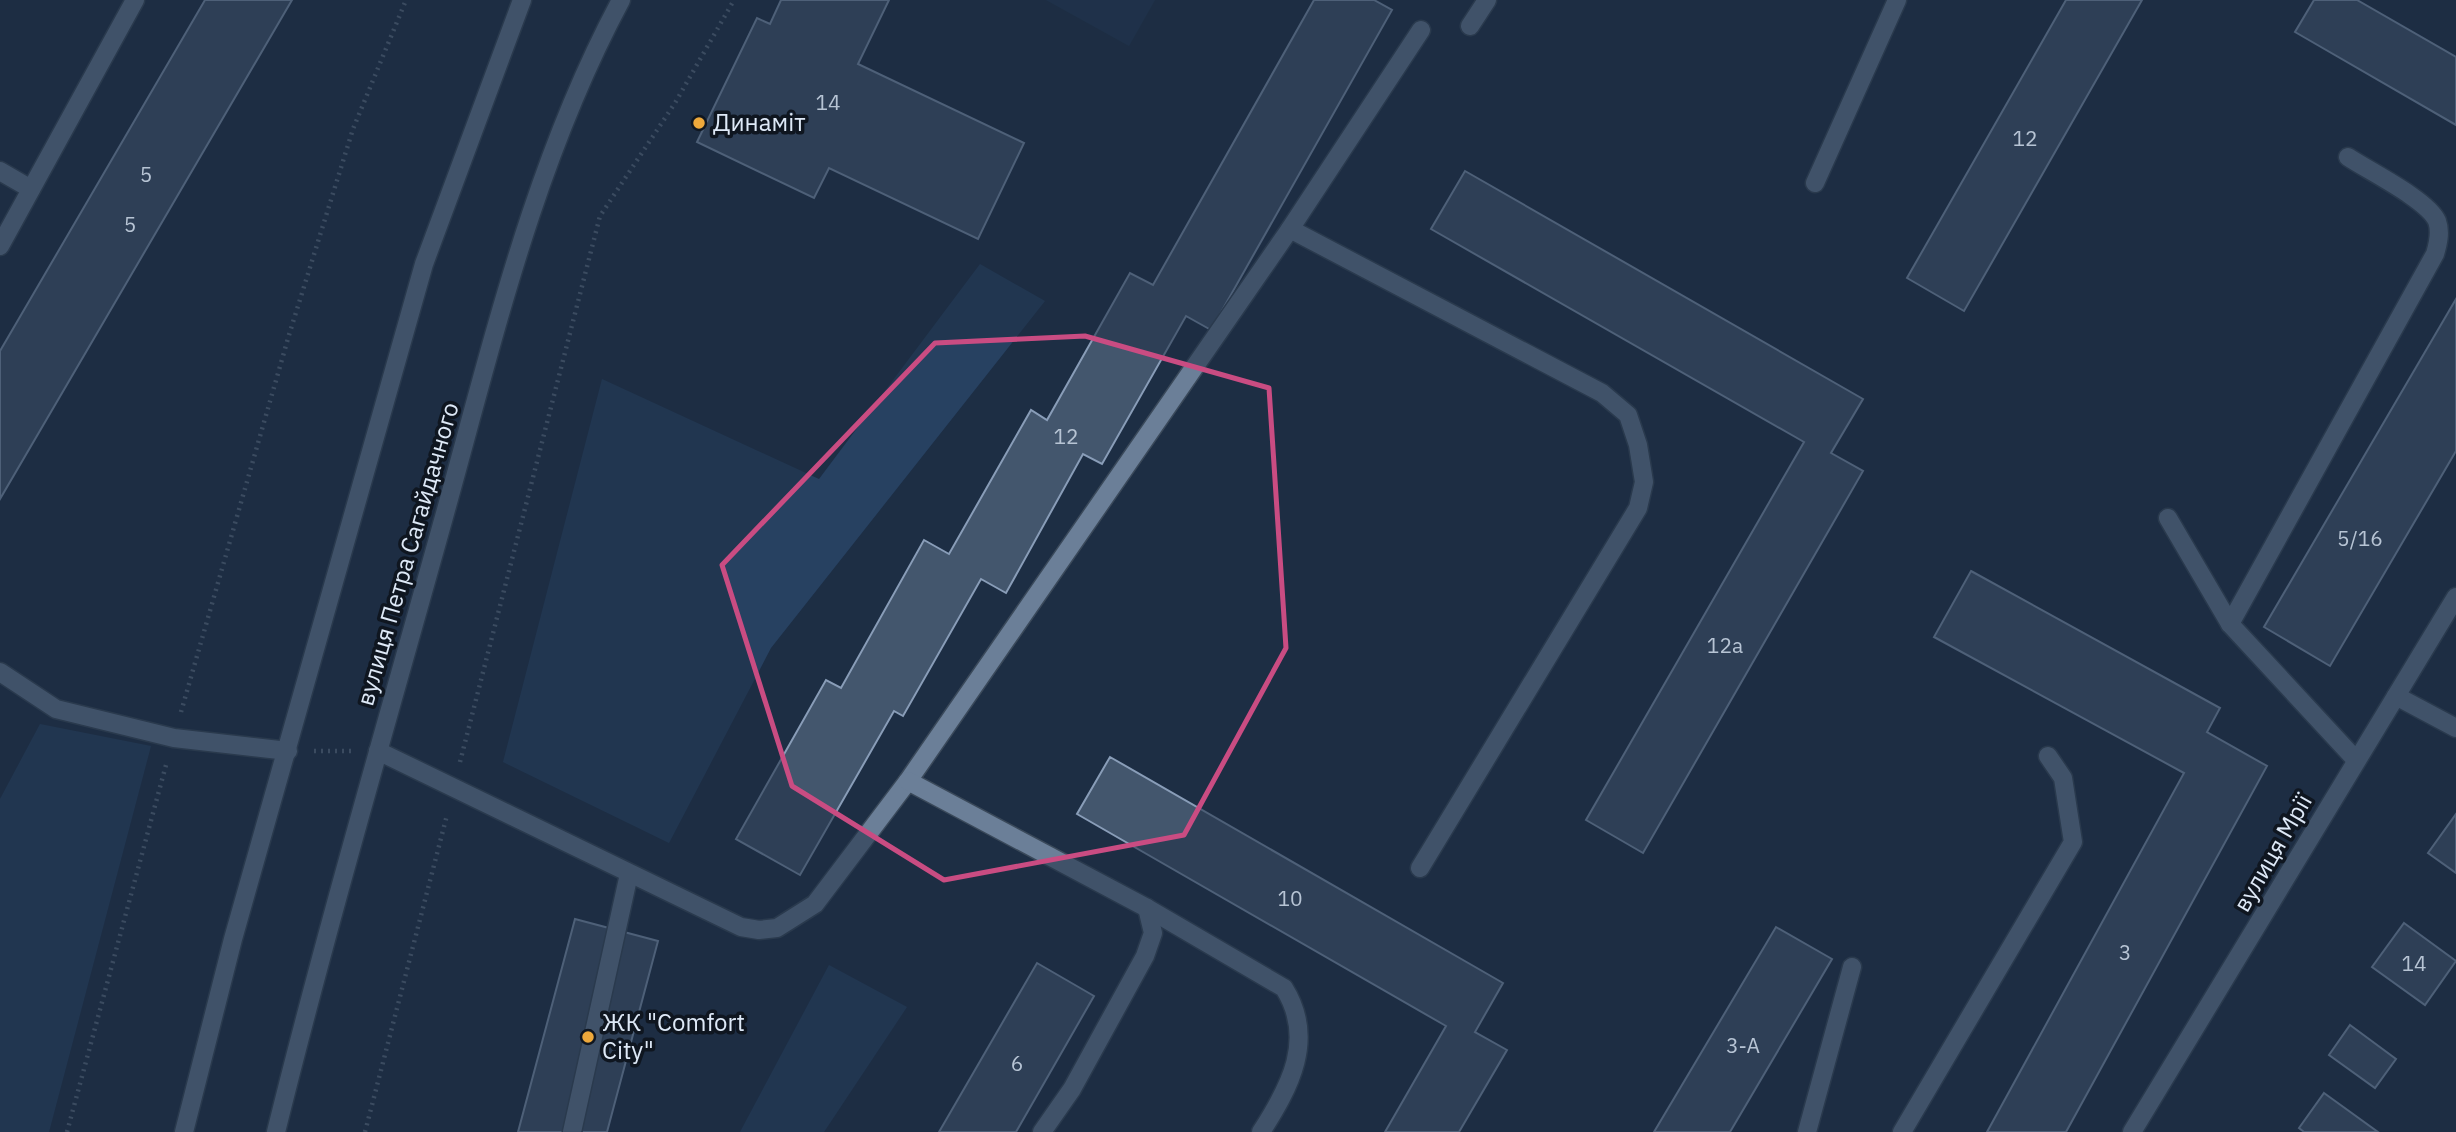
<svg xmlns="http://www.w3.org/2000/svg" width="2456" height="1132" viewBox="0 0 2456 1132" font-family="'IBM Plex Sans',sans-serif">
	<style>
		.built { fill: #223752 }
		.green { fill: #274161 }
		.building { fill: #43566d; stroke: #899db8; stroke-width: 2 }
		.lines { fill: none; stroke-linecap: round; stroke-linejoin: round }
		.minor-casing { stroke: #3a495a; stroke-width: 21 }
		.path { stroke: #617083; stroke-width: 4.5; stroke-dasharray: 2 5; stroke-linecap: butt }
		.minor { stroke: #6b7f98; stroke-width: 18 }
		.marked { fill: none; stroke: #c94c82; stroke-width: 5; stroke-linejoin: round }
		.poi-dot { fill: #eda83b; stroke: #0f1620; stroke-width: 2.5 }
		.labels { text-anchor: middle; stroke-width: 7; stroke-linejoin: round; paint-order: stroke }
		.number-label { font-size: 21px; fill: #b7c4d4 }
		.poi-label { font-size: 24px; fill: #dee9f7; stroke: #0f1620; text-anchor: start }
		.street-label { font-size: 24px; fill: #dee9f7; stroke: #0f1620 }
	</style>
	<rect width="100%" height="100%" fill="#1d2e44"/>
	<!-- built -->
	<path class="built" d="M1046 0H1155L1129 46Z"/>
	<!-- green -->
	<g class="green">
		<path d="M980 264 1045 301 771 648 669 843 503 762 602 379 819 479Z"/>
		<path d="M40 724 151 746 49 1132H0V799Z"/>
		<path d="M829 965 907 1007 824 1132H740Z"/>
	</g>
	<!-- building -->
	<g class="building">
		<path d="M205 0H292L0 499V351Z"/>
		<path d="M781 0H889L858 64 1024 143 978 239 829 168 814 198 697 142 757 18 770 24Z"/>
		<path d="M1314 0H1374L1392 10 1211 330 1186 316 1102 464 1083 454 1006 593 981 579 903 716 894 711 800 875 736 839 826 680 841 688 924 540 949 554 1031 410 1047 420 1130 273 1153 285Z"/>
		<path d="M2066 0H2142L1964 311 1907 278Z"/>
		<path d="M2314 0H2357L2456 57V125L2295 32Z"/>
		<path d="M1465 171 1863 399 1831 453 1863 471 1643 853 1586 820 1804 442 1431 229Z"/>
		<path d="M2456 299V451L2330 666 2264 627Z"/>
		<path d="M1971 571 2220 708 2207 732 2267 766 2066 1132H1987L2184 773 1934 637Z"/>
		<path d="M1110 757 1503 983 1475 1032 1507 1050 1459 1132H1385L1446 1026 1077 814Z"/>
		<path d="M2456 814V873L2428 853Z"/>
		<path d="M575 919 658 941 607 1132H518Z"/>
		<path d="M2404 923 2456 961 2425 1005 2372 967Z"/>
		<path d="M1776 927 1832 959 1730 1132H1654Z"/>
		<path d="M1037 963 1094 996 1016 1132H939Z"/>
		<path d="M2350 1025 2396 1059 2375 1088 2329 1055Z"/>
		<path d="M2324 1093 2378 1132H2304L2299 1128Z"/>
	</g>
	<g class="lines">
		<defs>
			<g id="minor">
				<path d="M1470 26 1487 0"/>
				<path d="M0 171 31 189"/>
				<path d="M1815 183 1897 0"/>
				<path d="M1290 229 1602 393 1628 415 1638 445 1644 482 1638 508 1420 868"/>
				<path d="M0 246 135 0"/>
				<path d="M2168 518 2230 624 2356 760"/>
				<path d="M2230 624 2435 254C2438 244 2441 232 2437 221 2428 200 2369 171 2348 157"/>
				<path d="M0 672 56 709 174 738 288 751"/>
				<path d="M2396 696 2456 728"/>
				<path d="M378 751 741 927 759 930 777 928 815 904 908 781 1290 229 1421 30"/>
				<path d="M908 781 1147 908 1284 988C1316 1039 1290 1087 1261 1132"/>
				<path d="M184 1132 233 939 424 264 522 0"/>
				<path d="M276 1132C327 926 387 722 444 517 493 341 534 162 621 0"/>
				<path d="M572 1132 629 874"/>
				<path d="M1042 1132 1072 1089 1145 956 1153 933 1147 908"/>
				<path d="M1807 1132 1852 967"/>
				<path d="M1902 1132 2073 842 2063 778 2048 756"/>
				<path d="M2132 1132 2456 597"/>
			</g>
		</defs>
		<!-- minor casing -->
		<use href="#minor" class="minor-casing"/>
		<!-- path -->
		<g class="path">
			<path d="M181 712 289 335 353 129 406 0"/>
			<path d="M314 751H351"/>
			<path d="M460 762 600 216 675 103 734 0"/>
			<path d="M67 1132 166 765"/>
			<path d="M365 1132 447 815"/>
		</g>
		<!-- minor -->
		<use href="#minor" class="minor"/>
	</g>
	<!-- marked area -->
	<path d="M0 0H2456V1132H0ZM1085 336 1269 388 1286 648 1184 835 944 880 792 786 722 565 935 343Z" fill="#1d2e44" fill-opacity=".55" fill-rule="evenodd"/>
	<path class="marked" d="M1085 336 1269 388 1286 648 1184 835 944 880 792 786 722 565 935 343Z"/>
	<!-- markers -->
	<g class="poi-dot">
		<circle cx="699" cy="123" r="7"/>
		<circle cx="588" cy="1037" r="7"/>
	</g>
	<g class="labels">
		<!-- number labels -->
		<g class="number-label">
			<text x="828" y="110">14</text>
			<text x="2025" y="146">12</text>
			<text x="146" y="182">5</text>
			<text x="130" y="232">5</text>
			<text x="1066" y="444">12</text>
			<text x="2360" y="546">5/16</text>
			<text x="1725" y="653">12а</text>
			<text x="1290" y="906">10</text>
			<text x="2125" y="960">3</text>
			<text x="2414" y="971">14</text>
			<text x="1743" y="1053">3-А</text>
			<text x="1017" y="1071">6</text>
		</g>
		<!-- poi labels -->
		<g class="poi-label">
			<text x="713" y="131">Динаміт</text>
			<text x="602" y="1031">ЖК "Comfort<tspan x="602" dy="28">City"</tspan></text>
		</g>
		<!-- street labels -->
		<g class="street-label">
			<text transform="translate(408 554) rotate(-74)" y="8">вулиця Петра Сагайдачного</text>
			<text transform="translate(2273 853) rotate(-60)" y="8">вулиця Мрії</text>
		</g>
	</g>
</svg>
